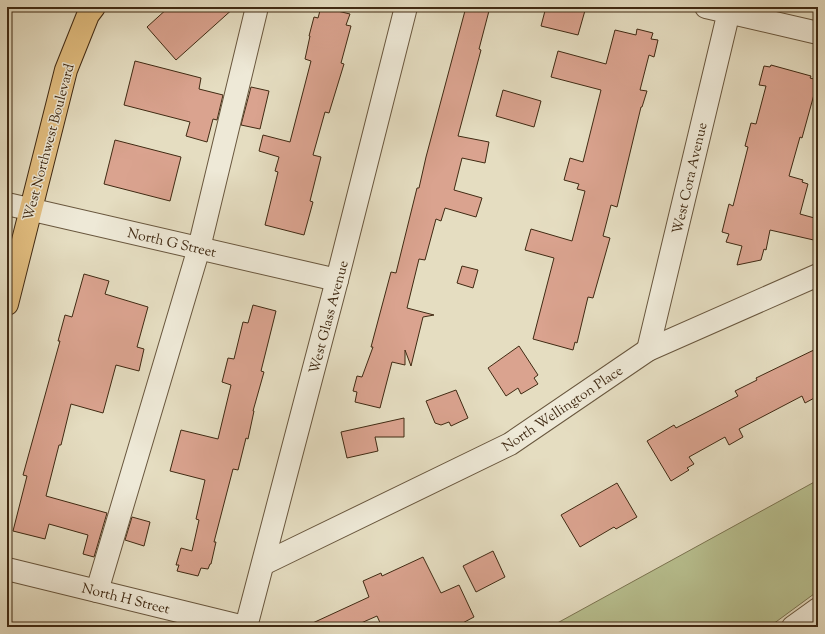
<svg xmlns="http://www.w3.org/2000/svg" width="825" height="634" viewBox="0 0 825 634" font-family="'Sorts Mill Goudy',serif">
	<style>
		.green { fill: #b8c090; stroke: #7c7552 }
		.building { fill: #daa38f; stroke: #402a13 }
		.lines { fill: none; stroke-linecap: round; stroke-linejoin: round }
		.minor-casing { stroke: #69573e; stroke-width: 24 }
		.major-casing { stroke: #402a13; stroke-width: 24 }
		.minor { stroke: #eee9d7; stroke-width: 22 }
		.major { stroke: #e2be80; stroke-width: 22 }
		.labels { text-anchor: middle; stroke-width: 3; stroke-linejoin: round; paint-order: stroke }
		.street-label { font-size: 14px; fill: #402a13; stroke: #eee9d7 }
	</style>
	<rect width="100%" height="100%" fill="#e5ddc1"/>
	<filter id="stains"><feTurbulence type="fractalNoise" baseFrequency=".005" numOctaves="4"/><feColorMatrix values="0 0 0 0 .2 0 0 0 0 .09 0 0 0 0 .02 0 0 0 .5 -.17"/></filter>
	<radialGradient id="worn" r=".72"><stop offset=".6" stop-color="#630" stop-opacity="0"/><stop offset="1" stop-color="#630" stop-opacity=".3"/></radialGradient>
	<!-- green -->
	<path class="green" d="M818 480V591L769 627H550Z"/>
	<!-- building -->
	<g class="building">
		<path d="M169 7H235L176 60 147 27Z"/>
		<path d="M321 7 350 14 346 25 351 26 341 63 344 64 329 113 325 112 313 155 321 157 310 201 313 202 304 235 265 225 278 172 275 171 279 157 259 151 263 135 290 142 311 61 305 59 310 36H309L314 17 318 18Z"/>
		<path d="M466 7H490L479 49 481 50 458 136 489 142 485 163 462 158 454 190 482 198 476 217 445 208 441 221 436 219 425 260 419 259 407 308 434 315 423 317 411 366 405 350V365L392 362 380 408 355 402 357 392 353 391 357 376 362 377 373 347H371L391 272 396 273 417 188H419L426 157Z"/>
		<path d="M546 7H586L578 35 541 26Z"/>
		<path d="M637 29 653 33 651 39 658 40 654 57 649 55 640 90 647 91 642 107H641L617 207 611 205 603 236 610 238 593 298 588 297 577 343 575 342 573 350 533 339 554 258 525 250 531 229 572 241 585 191 577 189 579 184 564 180 570 158 583 162 601 90 551 77 558 51 606 64 615 30 636 35Z"/>
		<path d="M135 61 201 78 199 89 223 95 217 120 213 119 207 142 186 136 190 122 124 105Z"/>
		<path d="M771 65 811 76 810 78 818 80 802 138 800 137 789 176 803 180 802 182 808 184 800 214 818 219V241L770 230 766 250 764 249 761 260 737 265 742 246 726 242 729 234 722 232 729 204 733 206 748 147 745 146 751 123 756 124 766 86 759 85 764 66 770 67Z"/>
		<path d="M251 87 269 91 260 129 241 125Z"/>
		<path d="M503 90 541 101 534 127 496 116Z"/>
		<path d="M115 140 181 157 170 201 104 184Z"/>
		<path d="M462 266 478 270 473 288 457 283Z"/>
		<path d="M84 274 109 281 105 294 148 307 137 347 144 349 139 371 116 365 103 413 71 404 61 445H59L46 496 107 513 94 557 83 554 88 535 49 524 45 539 13 531 27 476 23 475 60 341H58L65 315 72 317Z"/>
		<path d="M253 305 276 311 261 371 264 372 253 411H254L248 439 246 438 238 470 233 469 214 542H216L211 564H210L208 569 201 568 198 576 177 571 179 565H176L181 548 192 551 199 520 196 519 205 480 170 471 181 430 218 439 231 385 222 382 228 358 234 359 243 322 248 323Z"/>
		<path d="M519 346 538 375 534 378 538 384 521 394 518 388 506 396 488 368Z"/>
		<path d="M818 348V396L805 403 802 396 739 429 743 437 729 445 725 437 689 457 694 464 687 468 689 470 671 481 647 441 674 425 676 428 738 396 735 391 757 380 756 378Z"/>
		<path d="M456 390 468 418 451 426 449 422 441 425 435 423 426 401Z"/>
		<path d="M404 418V437H375L378 451 347 458 341 432Z"/>
		<path d="M617 483 637 517 616 529 614 527 580 547 561 515Z"/>
		<path d="M132 517 150 522 144 546 125 540Z"/>
		<path d="M493 551 505 577 476 592 463 566Z"/>
		<path d="M423 557 441 593 459 585 474 617 455 627H382L377 616 352 627H304L369 597 363 581 381 573 382 576Z"/>
	</g>
	<g class="lines">
		<defs>
			<g id="minor">
				<path d="M706 7 818 33"/>
				<path d="M7 204 337 280"/>
				<path d="M648 350 730 7"/>
				<path d="M263 564 510 444 648 350 818 275"/>
				<path d="M7 569 244 627"/>
				<path d="M97 591 199 248 257 7"/>
				<path d="M246 627 337 280 406 7"/>
				<path d="M793 627 818 609"/>
			</g>
			<path id="major" d="M7 304 66 70 88 15 94 7"/>
		</defs>
		<!-- minor casing -->
		<use href="#minor" class="minor-casing"/>
		<!-- major casing -->
		<use href="#major" class="major-casing"/>
		<!-- minor -->
		<use href="#minor" class="minor"/>
		<!-- major -->
		<use href="#major" class="major"/>
	</g>
	<g class="labels">
		<!-- street labels -->
		<g class="street-label">
			<text transform="translate(48 142) rotate(-75)" y="5">West Northwest Boulevard</text>
			<text transform="translate(689 178) rotate(-77)" y="5">West Cora Avenue</text>
			<text transform="translate(172 242) rotate(13)" y="5">North G Street</text>
			<text transform="translate(328 317) rotate(-75)" y="5">West Glass Avenue</text>
			<text transform="translate(562 408) rotate(-34)" y="5">North Wellington Place</text>
			<text transform="translate(126 598) rotate(14)" y="5">North H Street</text>
		</g>
	</g>
	<!-- margin -->
	<rect width="825" height="634" fill="none" stroke="#e5ddc1" stroke-width="24"/>
	<rect x="8" y="8" width="809" height="618" fill="none" stroke="#402a13" stroke-width="2"/>
	<rect x="12" y="12" width="801" height="610" fill="none" stroke="#402a13"/>
	<rect width="100%" height="100%" filter="url(#stains)"/>
	<rect width="100%" height="100%" fill="url(#worn)"/>
</svg>
